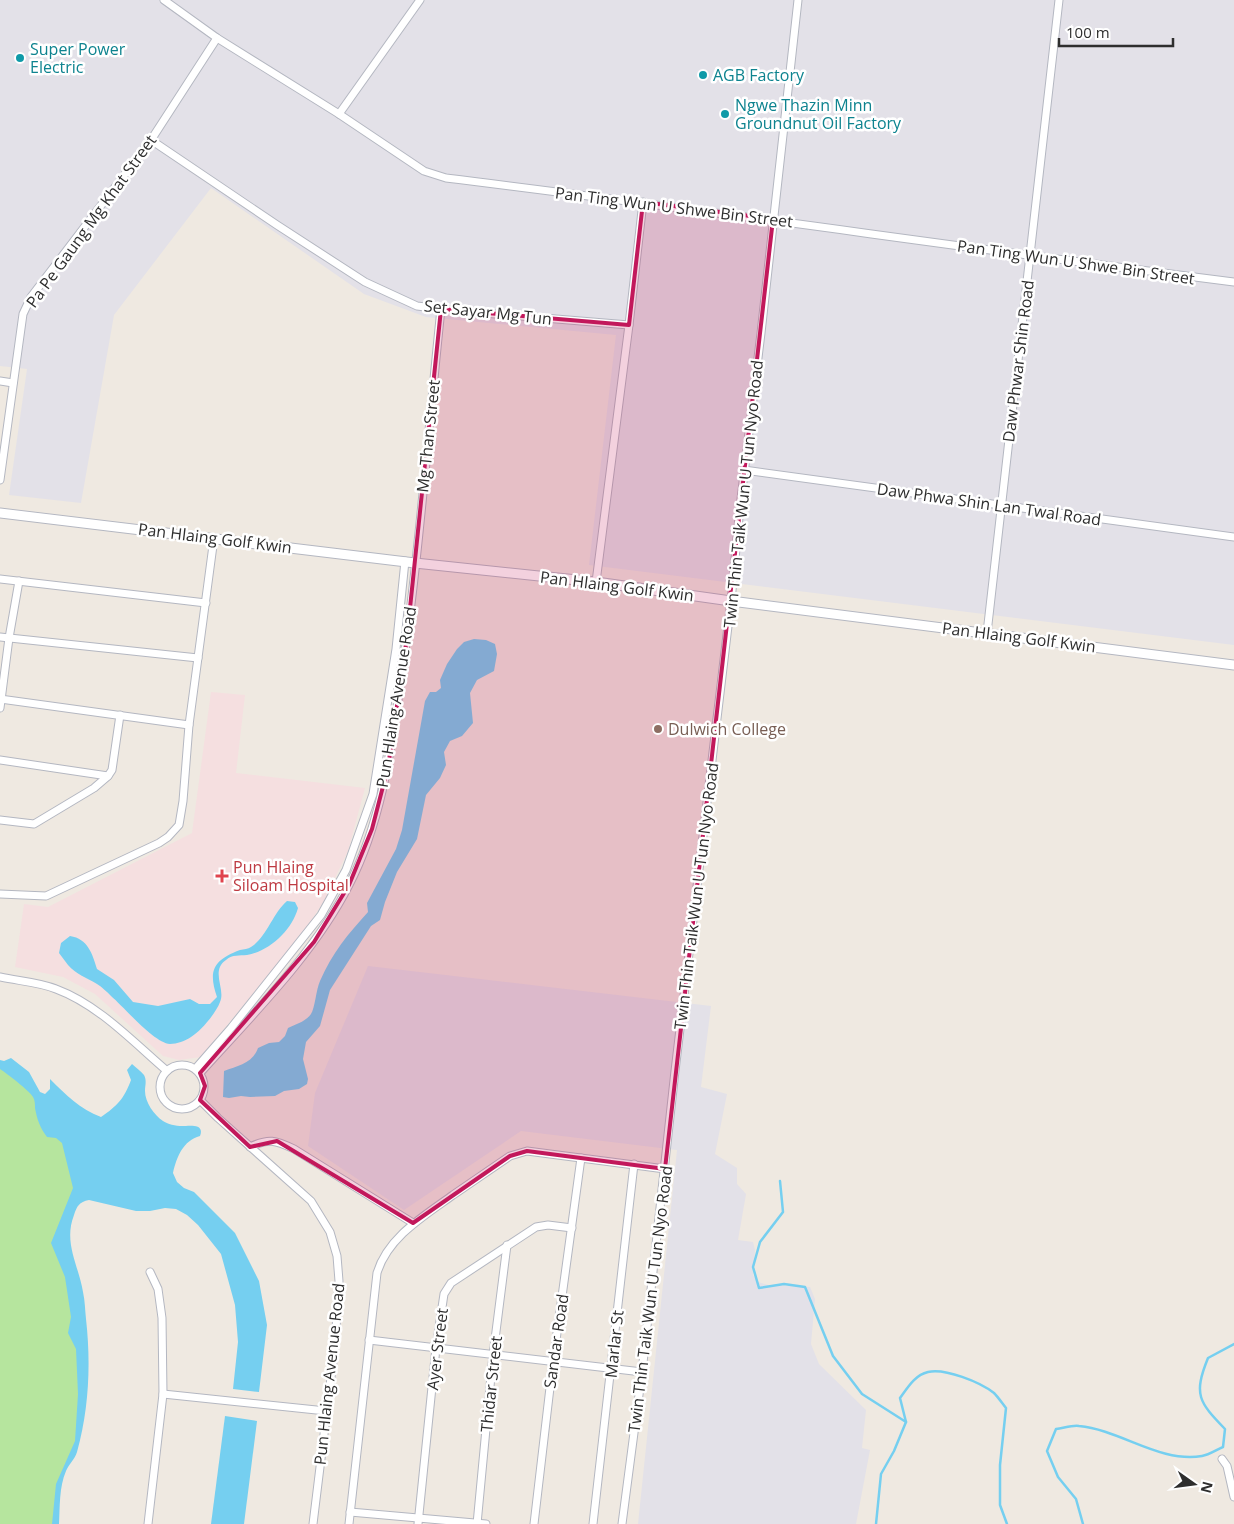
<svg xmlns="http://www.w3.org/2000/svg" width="1234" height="1524" viewBox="0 0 1234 1524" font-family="'Open Sans',sans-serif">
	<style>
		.industrial { fill: #e3e1e8 }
		.medical { fill: #f5dfe0 }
		.grass { fill: #b6e59e }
		.water { fill: #75cff0 }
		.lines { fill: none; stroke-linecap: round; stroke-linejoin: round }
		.stream { stroke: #75cff0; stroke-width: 2.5 }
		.minor-casing { stroke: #b4b7c1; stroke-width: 9 }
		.tertiary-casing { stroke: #b4b7c1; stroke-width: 11 }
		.minor { stroke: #fff; stroke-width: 7 }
		.tertiary { stroke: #fff; stroke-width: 9 }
		.marked { fill: #c2185b; fill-opacity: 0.2; stroke: #c2185b; stroke-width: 4; stroke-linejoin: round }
		.culture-dot { fill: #0f9aa8; stroke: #fff; stroke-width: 2 }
		.education-dot { fill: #8d6e63; stroke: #fff; stroke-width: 2 }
		.health-dot { fill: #e0444e; stroke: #fff; stroke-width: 2 }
		.labels { text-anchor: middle; stroke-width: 5; stroke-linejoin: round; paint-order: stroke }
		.culture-label { font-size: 16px; fill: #0d838f; stroke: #fff; text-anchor: start }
		.street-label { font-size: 16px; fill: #2e2e2e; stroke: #fff }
		.education-label { font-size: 16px; fill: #785e54; stroke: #fff; text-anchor: start }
		.health-label { font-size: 16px; fill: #be3a42; stroke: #fff; text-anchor: start }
	</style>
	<rect width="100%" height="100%" fill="#efe9e1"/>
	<!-- industrial -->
	<g class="industrial">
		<path d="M0 0H1234V645L589 565 616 335 426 317 364 294 211 188 114 315 81 503 9 495 27 369 0 366Z"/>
		<path d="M368 966 711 1006 701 1087 727 1094 715 1154 737 1168V1184L746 1194 738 1240 753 1242 755 1250 753 1275 758 1282 768 1285 810 1287 815 1299 811 1344 819 1364 866 1410 862 1448 870 1450 856 1524H638L677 1150 521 1131 404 1210 308 1146 315 1093Z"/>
	</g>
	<!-- medical -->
	<path class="medical" d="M211 692 245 695 236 773 365 788 348 851 324 901 303 933 201 1057 179 1060 163 1056 95 994 63 977 15 967 24 904 48 907 192 833Z"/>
	<!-- grass -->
	<path class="grass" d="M0 1065 90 1132 61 1240 80 1326 81 1421 74 1451 59 1485 56 1524H0Z"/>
	<!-- water -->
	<g class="water">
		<path d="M474 639 486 640 495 644 497 654 494 671 477 680 470 693 473 723 462 736 450 741 444 752 446 765 440 778 426 795 417 839 397 872 385 902 380 920 371 926 330 990 320 1026 306 1042 303 1059 308 1079 307 1084 299 1089 284 1091 275 1096 250 1097 241 1096 229 1098 223 1097 224 1071C238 1066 253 1063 258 1048L269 1043 279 1042 285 1036 288 1028C296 1024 305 1022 311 1014 315 1008 316 990 320 981 332 953 348 934 368 912L367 903 396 849 402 830 425 701 430 692H436L441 688 440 680 447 664 457 649 464 642Z"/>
		<path d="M287 901 295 902 298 908C292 930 270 951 247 955 239 956 233 954 226 960 210 971 226 989 220 1002 216 1013 201 1031 191 1037 185 1041 177 1044 170 1044 154 1043 124 1007 111 996 107 992 102 987 97 984 87 978 76 974 68 965 65 961 62 957 59 953L61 943 70 936C88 939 92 953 97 969L114 980 133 1002 158 1006 190 999 199 1004H210L217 997C208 971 213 960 240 950 244 949 248 949 251 947 266 938 273 913 287 901Z"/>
		<path d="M11 1058 29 1072 40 1092 45 1094 50 1089V1079C66 1095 80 1109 101 1117 117 1106 124 1099 131 1080L127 1070 132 1064C136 1068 141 1071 144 1075 147 1081 145 1085 145 1091 145 1102 154 1115 163 1121 167 1124 176 1126 182 1126 189 1126 205 1123 200 1136 183 1141 177 1156 173 1173L177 1182 184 1188 194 1192 235 1233 259 1281 267 1325 259 1392 233 1389 238 1342 235 1305 221 1254 198 1225 187 1215 176 1209 165 1208 150 1211H136L89 1200C79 1202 77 1206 74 1215 63 1243 79 1266 83 1292 85 1301 85 1310 86 1319 91 1363 89 1409 77 1452 75 1459 69 1464 66 1471 59 1487 60 1507 59 1524H52L56 1484 75 1441 78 1394 76 1349 68 1333 71 1317 65 1277 51 1243 73 1188 62 1143 56 1138 47 1137C40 1128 37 1119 35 1108 35 1105 35 1100 33 1097 30 1091 6 1073 0 1069V1060L4 1061Z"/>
		<path d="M225 1416 257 1421 244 1524H211Z"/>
	</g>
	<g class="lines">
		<!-- stream -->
		<g class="stream">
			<path d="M780 1181 783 1212 760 1242 753 1267 759 1288 784 1284 805 1287 833 1356 862 1394 906 1422"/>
			<path d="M876 1524 881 1474 894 1451 906 1422 900 1398C908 1387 915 1375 928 1372 945 1368 980 1382 994 1393 998 1397 1002 1403 1006 1408L1000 1465V1505L1007 1524"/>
			<path d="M1083 1524 1076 1499 1058 1477 1047 1451 1056 1429C1064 1428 1072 1425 1079 1426 1121 1430 1159 1463 1202 1456 1209 1455 1216 1450 1223 1447L1225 1429C1199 1402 1193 1395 1208 1358L1234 1344"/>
		</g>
		<defs>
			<g id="minor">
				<path d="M164 0 217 38 339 114 424 171 446 178C709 210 971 249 1234 282"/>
				<path d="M339 114 420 0"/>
				<path d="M151 140 277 225 365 282 417 306 459 311 629 325 643 202"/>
				<path d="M0 381 13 383"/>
				<path d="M744 470 1234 537"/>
				<path d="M0 480 23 314 31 297 151 140 217 38"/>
				<path d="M0 579 206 603"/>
				<path d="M596 582 629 325"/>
				<path d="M987 633 1059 0"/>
				<path d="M0 637 198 658"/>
				<path d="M0 699 189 725 214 538"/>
				<path d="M0 708 9 638 19 581"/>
				<path d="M0 760 108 776 112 770 120 715"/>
				<path d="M0 820 34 824 94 788 108 776"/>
				<path d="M0 894 46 896 159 843 168 837 179 825 183 801 189 725"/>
				<path d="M0 977C18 981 39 982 56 989 99 1005 133 1042 167 1071"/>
				<circle cx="182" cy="1087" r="22"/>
				<path d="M196 1068 231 1028 321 915 346 870 373 794 396 649 405 561"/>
				<path d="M200 1073C252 1015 314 954 349 885 382 821 391 749 401 680 419 557 428 432 441 309"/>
				<path d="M200 1100 218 1118 311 1201 330 1232 337 1256 339 1281 335 1345 313 1524"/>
				<path d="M250 1147C269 1138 275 1140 294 1149L413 1223"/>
				<path d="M369 1340 642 1372"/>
				<path d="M163 1394 326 1411"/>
				<path d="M1222 1459 1227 1466 1234 1497"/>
				<path d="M350 1512 486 1524"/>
				<path d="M148 1524 163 1394 162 1318 158 1289 150 1272"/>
				<path d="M349 1524 377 1273C388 1237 424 1216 453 1195 472 1182 491 1169 510 1156L527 1151 665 1169"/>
				<path d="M418 1524 436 1348 444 1294 451 1283 536 1227 548 1225 572 1228"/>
				<path d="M477 1524 493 1355 507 1245"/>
				<path d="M534 1524 553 1362 581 1158"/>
				<path d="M593 1524 634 1164"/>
				<path d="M622 1524 642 1372 675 1071 731 601 740 507 761 333 798 0"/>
			</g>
			<path id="tertiary" d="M0 513 415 563 596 582 731 601 1234 665"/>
		</defs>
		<!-- minor casing -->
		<use href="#minor" class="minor-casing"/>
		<!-- tertiary casing -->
		<use href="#tertiary" class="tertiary-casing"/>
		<!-- minor -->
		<use href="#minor" class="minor"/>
		<!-- tertiary -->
		<use href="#tertiary" class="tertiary"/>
	</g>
	<!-- marked area -->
	<path class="marked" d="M643 202 773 219 665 1169 527 1151 510 1156 413 1223 277 1141 250 1147 200 1100 205 1086 200 1073 314 942 349 885 372 829 388 767 407 637 441 309 629 325Z"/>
	<!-- markers -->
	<g class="culture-dot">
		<circle cx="20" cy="58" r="5"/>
		<circle cx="703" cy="75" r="5"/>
		<circle cx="725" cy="114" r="5"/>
	</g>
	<circle class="education-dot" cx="658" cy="729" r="5"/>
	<path class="health-dot" d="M219.5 868.5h5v5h5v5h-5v5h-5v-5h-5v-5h5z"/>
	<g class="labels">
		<!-- culture labels -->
		<g class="culture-label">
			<text x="30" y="55">Super Power<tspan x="30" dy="18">Electric</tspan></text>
			<text x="713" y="81">AGB Factory</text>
			<text x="735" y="111">Ngwe Thazin Minn<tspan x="735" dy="18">Groundnut Oil Factory</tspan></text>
		</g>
		<!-- street labels -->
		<g class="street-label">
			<text transform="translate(674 207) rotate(7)" y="6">Pan Ting Wun U Shwe Bin Street</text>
			<text transform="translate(91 221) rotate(-54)" y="6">Pa Pe Gaung Mg Khat Street</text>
			<text transform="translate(1076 262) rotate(8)" y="6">Pan Ting Wun U Shwe Bin Street</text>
			<text transform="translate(488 312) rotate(6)" y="6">Set Sayar Mg Tun</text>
			<text transform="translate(1018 361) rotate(-83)" y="6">Daw Phwar Shin Road</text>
			<text transform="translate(428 436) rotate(-84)" y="6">Mg Than Street</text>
			<text transform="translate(743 494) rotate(-84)" y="6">Twin Thin Taik Wun U Tun Nyo Road</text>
			<text transform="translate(989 504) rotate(8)" y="6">Daw Phwa Shin Lan Twal Road</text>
			<text transform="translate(215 538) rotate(7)" y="6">Pan Hlaing Golf Kwin</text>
			<text transform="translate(617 586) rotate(7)" y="6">Pan Hlaing Golf Kwin</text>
			<text transform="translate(1019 637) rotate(7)" y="6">Pan Hlaing Golf Kwin</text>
			<text transform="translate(396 697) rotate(-81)" y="6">Pun Hlaing Avenue Road</text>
			<text transform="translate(696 896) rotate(-83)" y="6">Twin Thin Taik Wun U Tun Nyo Road</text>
			<text transform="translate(650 1299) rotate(-83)" y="6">Twin Thin Taik Wun U Tun Nyo Road</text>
			<text transform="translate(556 1341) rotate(-82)" y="6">Sandar Road</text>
			<text transform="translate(614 1344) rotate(-84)" y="6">Marlar St</text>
			<text transform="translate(437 1349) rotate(-83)" y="6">Ayer Street</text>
			<text transform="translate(329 1374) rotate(-84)" y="6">Pun Hlaing Avenue Road</text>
			<text transform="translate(491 1384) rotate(-84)" y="6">Thidar Street</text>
		</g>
		<!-- education labels -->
		<g class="education-label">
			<text x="668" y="735">Dulwich College</text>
		</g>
		<!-- health labels -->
		<g class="health-label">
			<text x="233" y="873">Pun Hlaing<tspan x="233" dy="18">Siloam Hospital</tspan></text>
		</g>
	</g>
	<!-- north arrow -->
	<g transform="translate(1194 1484) rotate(104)" stroke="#ffffff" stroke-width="4" paint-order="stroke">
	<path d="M0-4L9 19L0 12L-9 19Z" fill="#2e2e2e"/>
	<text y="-8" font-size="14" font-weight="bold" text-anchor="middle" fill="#2e2e2e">N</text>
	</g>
	<!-- scale -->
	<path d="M1059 38v8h114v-8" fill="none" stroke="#2e2e2e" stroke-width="2.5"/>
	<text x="1066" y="38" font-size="15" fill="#2e2e2e" stroke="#ffffff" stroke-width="4" paint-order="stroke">100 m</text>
</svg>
